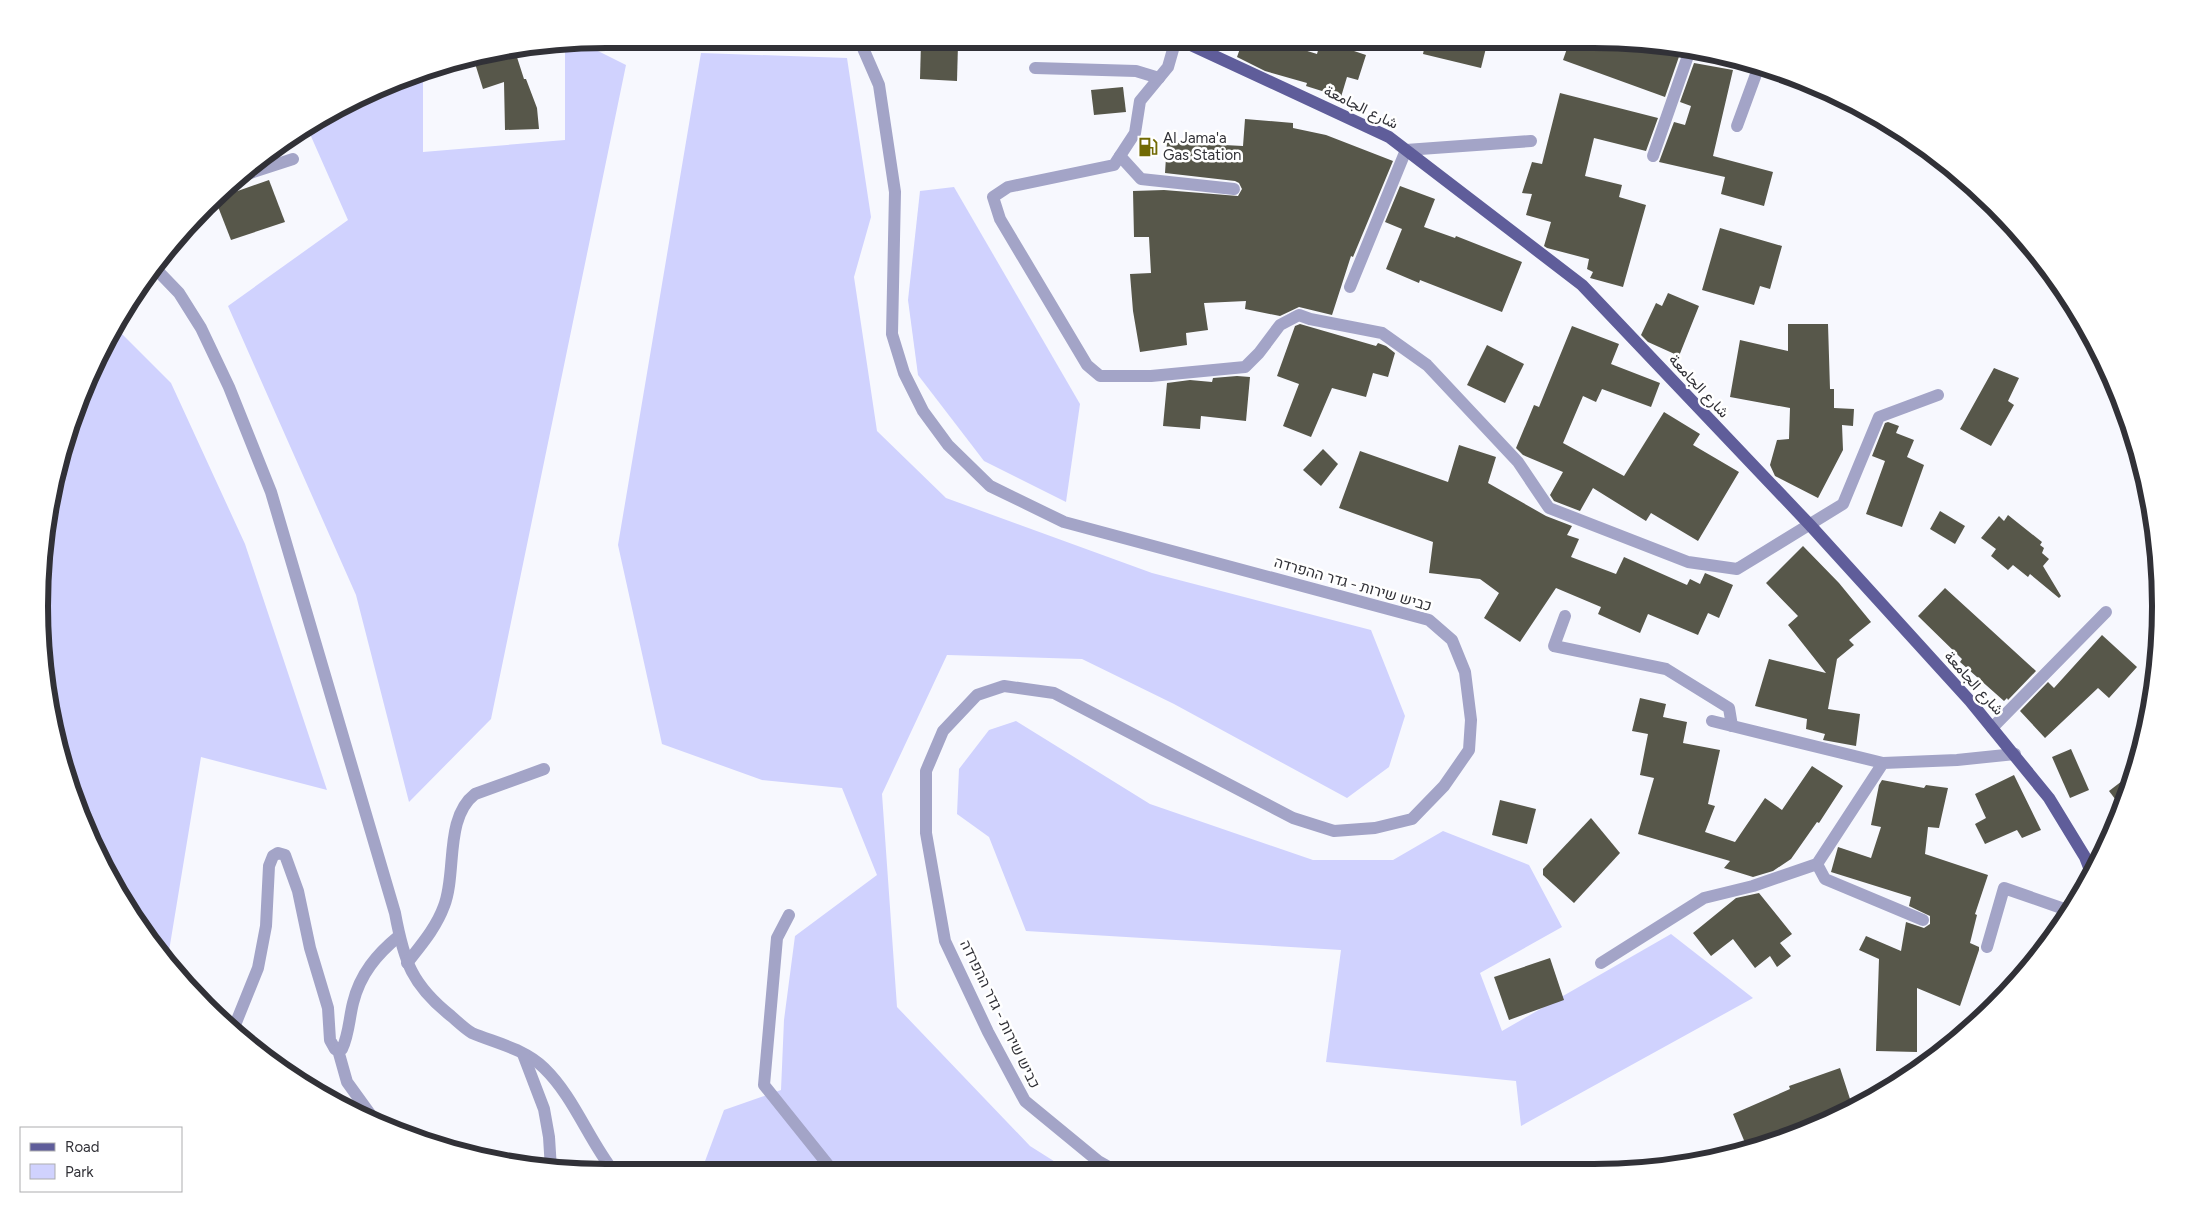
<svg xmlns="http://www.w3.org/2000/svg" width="2200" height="1212" viewBox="0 0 2200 1212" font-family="Figtree,Vazirmatn,Heebo,sans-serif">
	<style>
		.green { fill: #d0d2fe }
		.building { fill: #57574a }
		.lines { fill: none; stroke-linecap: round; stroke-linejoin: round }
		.minor { stroke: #a3a4c7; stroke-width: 12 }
		.major { stroke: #5f5d9a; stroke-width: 12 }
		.labels { text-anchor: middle; stroke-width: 5; stroke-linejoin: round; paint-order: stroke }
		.street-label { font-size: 15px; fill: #313137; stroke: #fff }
		.poi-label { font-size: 15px; fill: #313137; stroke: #fff; text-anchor: start }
		.rim { fill: none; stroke: #313137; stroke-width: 6 }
	</style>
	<rect width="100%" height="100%" fill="#f7f8fe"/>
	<!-- green -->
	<g class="green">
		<path d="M578 41 626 65 491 719 409 802 356 595 228 306 348 220 306 125 323 115 423 69V152L565 140V43Z"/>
		<path d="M701 53 847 58 871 217 854 277 877 431 946 498 1152 573 1371 630 1405 716 1389 767 1347 798 1174 704 1082 659 947 655 882 794 897 1007 1030 1146 1068 1170 701 1172 724 1110 781 1090 784 1020 795 936 877 875 842 788 762 780 662 744 618 545Z"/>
		<path d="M954 187 1080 404 1066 502 984 461 918 375 908 300 920 191Z"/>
		<path d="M115 327 171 383 245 544 327 790 201 757 167 963 134 921 82 823 58 753 40 643V569L58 459 82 389Z"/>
		<path d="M1016 721 1150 804 1313 860H1393L1443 831 1529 865 1562 927 1480 973 1502 1031 1671 934 1753 998 1521 1126 1516 1081 1326 1062 1341 950 1026 931 989 837 957 814 959 769 989 730Z"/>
	</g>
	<!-- building -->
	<g class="building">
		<path d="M1243 40H1272L1317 54 1321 40 1366 55 1358 80 1347 77 1341 97 1306 86 1307 83 1265 71 1237 57Z"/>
		<path d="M1426 40H1488L1481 68 1423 54Z"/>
		<path d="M1570 40H1632L1682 48 1665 97 1563 60Z"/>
		<path d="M921 42 958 44 957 81 920 79Z"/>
		<path d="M514 48 524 79H526L537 108 539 129 505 130 504 82 483 89 473 57 500 49Z"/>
		<path d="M1694 63 1733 70 1713 156 1773 172 1764 206 1721 194 1725 177 1659 162 1674 122 1685 125 1691 106 1680 102Z"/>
		<path d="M1123 87 1126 112 1094 115 1091 90Z"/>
		<path d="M1560 93 1658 118 1646 151 1594 138 1585 176 1622 185 1619 197 1646 205 1623 287 1590 278 1593 272 1587 269 1589 259 1547 248 1544 246 1551 222 1526 215 1532 194 1522 193 1532 162 1542 164Z"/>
		<path d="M1245 119 1293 123V128L1326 135 1393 161 1353 257 1351 256 1332 315 1299 307 1280 316 1245 309 1246 301 1204 303 1208 330 1186 333 1187 345 1140 352 1133 311 1130 274 1151 273 1149 237H1134L1133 191 1164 190 1238 196 1242 189 1239 183 1235 181 1165 173 1167 142 1243 146Z"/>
		<path d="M269 180 285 222 231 240 215 199Z"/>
		<path d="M1400 186 1435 199 1424 227 1455 238 1456 236 1522 262 1502 312 1420 280 1419 283 1386 269 1402 229 1385 222Z"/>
		<path d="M1720 228 1782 246 1770 289 1760 286 1754 305 1702 290Z"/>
		<path d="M1668 293 1699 306 1679 356 1648 342 1641 335 1656 303 1662 306Z"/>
		<path d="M1300 324 1376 346 1378 343 1386 346 1395 353 1388 377 1373 373 1366 397 1332 388 1311 437 1283 426 1299 384 1277 376 1295 326Z"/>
		<path d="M1788 324H1828L1830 389H1834V408L1854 409 1853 426 1842 425 1843 450 1818 498 1775 476 1770 465 1777 440 1789 439 1790 408 1730 397 1740 340 1788 351Z"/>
		<path d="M1572 326 1619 344 1611 364 1660 383 1651 407 1602 389 1596 402 1583 396 1563 443 1624 476 1664 412 1700 434 1693 445 1739 472 1698 541 1651 513 1646 521 1593 488 1580 511 1554 501 1550 495 1563 472 1523 455 1516 448 1534 405 1539 407Z"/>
		<path d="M1487 345 1524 364 1505 403 1467 385Z"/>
		<path d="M1994 368 2019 378 2008 401 2014 405 1991 446 1960 429Z"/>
		<path d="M1237 376 1250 377 1246 421 1201 416 1200 429 1163 426 1167 383 1190 380 1212 382 1213 378Z"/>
		<path d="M1888 422 1899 426 1896 433 1914 440 1907 457 1924 465 1902 527 1866 514 1885 461 1872 456 1885 423Z"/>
		<path d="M1459 445 1496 457 1488 483 1546 516 1572 526 1567 535 1579 539 1571 557 1616 574 1624 557 1687 585 1690 579 1700 584 1705 573 1733 585 1719 618 1708 613 1698 635 1648 614 1640 633 1598 614 1601 607 1556 588 1520 642 1484 618 1499 593 1480 579 1429 573 1433 542 1339 508 1360 451 1448 482Z"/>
		<path d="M1323 449 1338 464 1321 486 1303 470Z"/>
		<path d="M1940 511 1965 526 1955 544 1930 529Z"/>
		<path d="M2008 515 2042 542 2040 545 2044 548 2042 553 2049 559 2043 566 2061 596 2059 598 2030 574 2028 577 2013 565 2008 570 1991 556 1996 549 1981 538 1999 516 2004 521Z"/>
		<path d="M1803 546 1839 583 1871 622 1849 640 1854 645 1837 659 1828 709 1860 714 1856 746 1823 740 1825 734 1806 729 1807 719 1755 706 1769 659 1826 673 1788 625 1798 616 1766 583Z"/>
		<path d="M1945 588 2036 671 2008 700 2007 698 2004 701 1960 662 1962 659 1918 616Z"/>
		<path d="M2102 635 2137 667 2109 698 2098 688 2045 738 2020 711 2048 682 2054 688Z"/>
		<path d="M1640 698 1666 704 1663 717 1687 722 1683 743 1720 750 1708 804 1715 806 1705 832 1735 842 1765 798 1782 810 1812 766 1843 786 1819 823 1817 822 1791 859 1773 871 1753 877 1724 868 1730 861 1638 834 1654 778 1640 775 1648 734 1632 731Z"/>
		<path d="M2071 749 2089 790 2070 798 2052 757Z"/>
		<path d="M2135 771 2131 788 2122 808 2109 791Z"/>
		<path d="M2014 775 2041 830 2022 838 2017 830 1985 844 1975 824 1986 818 1975 794Z"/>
		<path d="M1882 780 1924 788 1926 785 1948 788 1939 828 1928 827 1925 854 1988 875 1975 914 1977 915 1970 943 1979 947V950L1960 1006 1917 988V1052L1876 1051 1879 959 1859 950 1866 936 1901 951 1906 922 1924 928 1930 924V916L1909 906 1911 897 1831 872 1838 847 1871 858 1881 827 1871 825 1879 785Z"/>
		<path d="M1500 800 1536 809 1527 844 1492 835Z"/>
		<path d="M1591 818 1620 853 1574 903 1543 875V869Z"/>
		<path d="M1759 893 1792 934 1780 943 1791 956 1777 967 1770 956 1755 968 1733 939 1711 956 1693 933 1736 898Z"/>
		<path d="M1550 958 1564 1000 1509 1020 1494 977Z"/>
		<path d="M1840 1068 1851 1102 1822 1113 1824 1119 1777 1143 1748 1150 1733 1114 1790 1089 1789 1086Z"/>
	</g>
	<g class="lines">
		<!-- minor -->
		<g class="minor">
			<path d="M859 39 879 85 895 192 892 334 904 373 923 411 948 445 990 486 1064 522 1429 620 1452 640 1465 672 1471 720 1469 750 1444 786 1412 819 1375 828 1334 831 1293 818 1054 693 1004 686 977 695 943 731 926 771V833L945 941 988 1032 1025 1101 1098 1161 1114 1170"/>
			<path d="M1176 39 1168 67 1140 101 1135 133 1114 165 1008 187 993 197 1000 219 1087 365 1100 376H1151L1245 367 1259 353 1280 325 1299 315 1310 319 1382 333 1427 365 1518 462 1549 508 1688 562 1737 569 1843 504 1879 417 1938 395"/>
			<path d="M1035 68 1136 71 1159 78"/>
			<path d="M1737 126 1759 66"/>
			<path d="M1120 156 1141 179 1234 189"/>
			<path d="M1653 156 1690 50"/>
			<path d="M238 177 293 159"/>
			<path d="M153 266 179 293 201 328 229 387 271 492 395 913C404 962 412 985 451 1016 458 1022 465 1029 472 1033 496 1043 525 1049 544 1068 574 1097 588 1139 614 1172"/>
			<path d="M1350 287 1406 150 1531 141"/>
			<path d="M1565 616 1554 646 1666 669 1729 708 1732 726"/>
			<path d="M1712 721 1883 763"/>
			<path d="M1992 728 2106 612"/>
			<path d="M1817 864 1825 879 1923 920"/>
			<path d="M789 915 777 938 764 1085 833 1171"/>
			<path d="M1987 947 2004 888 2070 911"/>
			<path d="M407 963C421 945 436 928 444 906 457 873 444 818 475 794L544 769"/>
			<path d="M1601 963 1704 898 1753 886 1817 864 1883 763 1957 760 2015 754"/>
			<path d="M233 1030 258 968 266 926 269 866 273 856 278 853 285 855 298 891 310 948 328 1008 330 1040 335 1049H342C349 1034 349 1019 353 1003 360 974 377 954 399 936"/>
			<path d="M338 1050 347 1082 373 1118"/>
			<path d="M523 1054 544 1109 549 1137 551 1169"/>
		</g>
		<!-- major -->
		<path class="major" d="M1178 39 1389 137 1582 285 1810 525 1970 701 2049 798 2085 857 2092 875"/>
	</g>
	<!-- icons -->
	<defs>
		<symbol id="fuel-bare" viewBox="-9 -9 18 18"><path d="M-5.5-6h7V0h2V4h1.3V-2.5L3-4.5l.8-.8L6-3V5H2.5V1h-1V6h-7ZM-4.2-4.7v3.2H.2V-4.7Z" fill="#716a03" stroke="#fff" stroke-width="2.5" paint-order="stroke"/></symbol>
	</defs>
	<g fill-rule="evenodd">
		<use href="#fuel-bare" x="1134" y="133" width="28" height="28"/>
	</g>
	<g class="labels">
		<!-- street labels -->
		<g class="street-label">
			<text transform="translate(1361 107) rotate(26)" y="5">شارع الجامعة</text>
			<text transform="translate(1699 386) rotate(47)" y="5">شارع الجامعة</text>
			<text transform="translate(1353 584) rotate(16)" y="5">כביש שירות - גדר ההפרדה</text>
			<text transform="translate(1974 683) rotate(48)" y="5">شارع الجامعة</text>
			<text transform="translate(1000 1014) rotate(64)" y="5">כביש שירות - גדר ההפרדה</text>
		</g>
		<!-- poi labels -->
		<g class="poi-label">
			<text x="1163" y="143">Al Jama'a<tspan x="1163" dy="17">Gas Station</tspan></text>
		</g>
	</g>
	<!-- crop -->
	<path d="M0 0H2200V1212H0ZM606 48H1594A558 558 0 0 1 2152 606V606A558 558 0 0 1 1594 1164H606A558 558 0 0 1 48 606V606A558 558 0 0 1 606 48Z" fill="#fff" fill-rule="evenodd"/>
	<path class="rim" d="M606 48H1594A558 558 0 0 1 2152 606V606A558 558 0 0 1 1594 1164H606A558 558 0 0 1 48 606V606A558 558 0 0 1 606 48Z"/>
	<!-- legend -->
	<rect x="20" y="1127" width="162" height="65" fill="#ffffff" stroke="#adadaf"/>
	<rect x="30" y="1143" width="25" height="8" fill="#5f5d9a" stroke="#adadaf"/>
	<text x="65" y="1152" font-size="15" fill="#313137">Road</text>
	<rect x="30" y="1164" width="25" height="15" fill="#d0d2fe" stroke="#adadaf"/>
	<text x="65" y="1177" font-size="15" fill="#313137">Park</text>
</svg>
